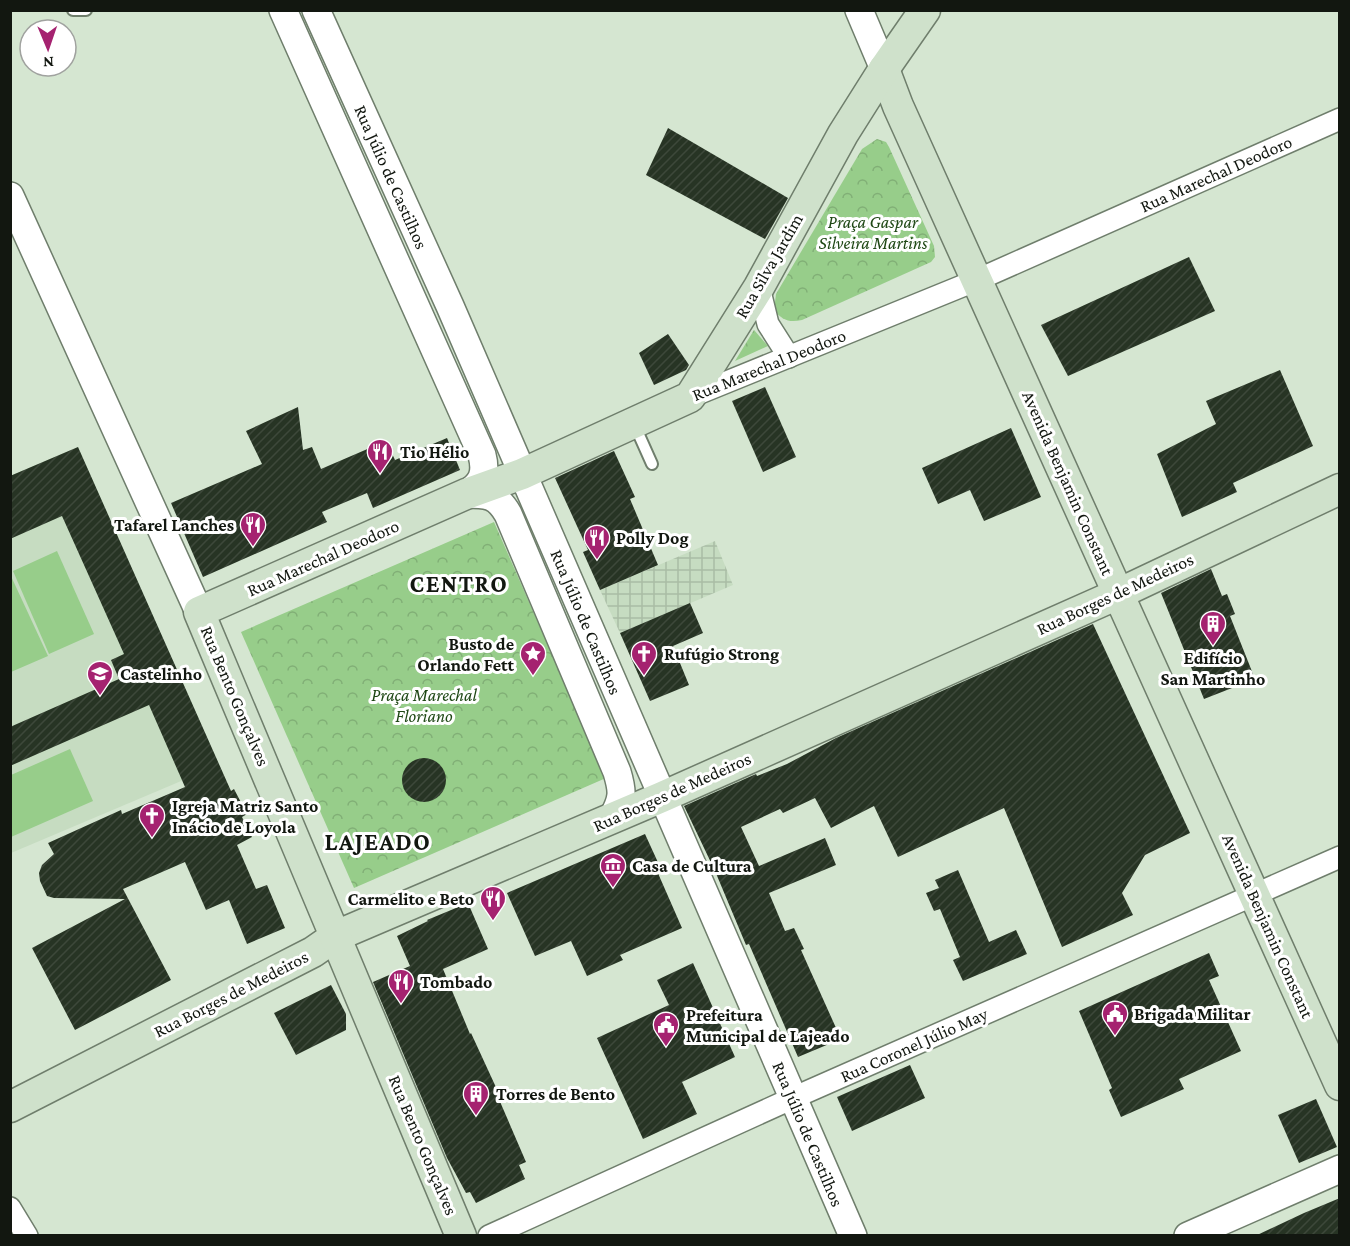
<svg xmlns="http://www.w3.org/2000/svg" width="1350" height="1246" viewBox="0 0 1350 1246" font-family="'Crimson Pro',serif">
	<style>
		.built { fill: #c6dcc1 }
		.industrial { fill: url(#industrial-grid) }
		.park { fill: url(#park-crowns) }
		.garden { fill: #97cd8a }
		.building { fill: url(#building-hatch) }
		.lines { fill: none; stroke-linecap: round; stroke-linejoin: round }
		.service-casing { stroke: #6f7e6c; stroke-width: 14 }
		.minor-casing { stroke: #6f7e6c; stroke-width: 24 }
		.tertiary-casing { stroke: #6f7e6c; stroke-width: 30 }
		.secondary-casing { stroke: #6f7e6c; stroke-width: 33 }
		.service { stroke: #fff; stroke-width: 10 }
		.minor { stroke: #fff; stroke-width: 21 }
		.tertiary { stroke: #fff; stroke-width: 27 }
		.secondary { stroke: #cfe1cb; stroke-width: 30 }
		.labels { text-anchor: middle; stroke-width: 6; stroke-linejoin: round; paint-order: stroke }
		.street-label { font-size: 18px; fill: #121710; stroke: #fff }
		.park-label { font-size: 18px; font-style: italic; fill: #1e4714; stroke: #fff }
		.poi-label { font-size: 18px; font-weight: bold; fill: #121710; stroke: #fff; text-anchor: start }
		.district-label { font-size: 24px; font-weight: bold; letter-spacing: 1.5px; fill: #121710; stroke: #fff }
	</style>
	<defs>
		<pattern id="industrial-grid" width="8" height="8" patternUnits="userSpaceOnUse" patternTransform="scale(1.5)"><rect width="8" height="8" fill="#c6dcc1"/><path d="M0 4h8M4 0v8" fill="none" stroke="#a9bca5"/></pattern>
		<pattern id="park-crowns" width="20" height="18" patternUnits="userSpaceOnUse" patternTransform="scale(1.5)"><rect width="20" height="18" fill="#97cd8a"/><path d="M2 6a3 3 0 1 1 6 0M12 15a3 3 0 1 1 6 0" fill="none" stroke="#81af76"/></pattern>
		<pattern id="building-hatch" width="6" height="6" patternUnits="userSpaceOnUse" patternTransform="scale(1.5)"><rect width="6" height="6" fill="#273424"/><path d="M-1 1l2-2M0 6l6-6M5 7l2-2" fill="none" stroke="#3d483a"/></pattern>
	</defs>
	<rect width="100%" height="100%" fill="#d5e6d1"/>
	<!-- built -->
	<path class="built" d="M78 447 219 765 11 853 10 476Z"/>
	<!-- industrial -->
	<path class="industrial" d="M715 541 733 585 620 633 600 590Z"/>
	<!-- park -->
	<g class="park">
		<path d="M877 139 886 142 889 147 934 246 935 257 931 262 802 320C789 323 782 320 774 310L776 294 862 149Z"/>
		<path d="M754 330 768 346 735 361Z"/>
		<path d="M494 522 606 778 354 888 241 632Z"/>
	</g>
	<!-- garden -->
	<g class="garden">
		<path d="M57 551 94 634 49 654 13 571Z"/>
		<path d="M10 574 48 656 11 672H10Z"/>
		<path d="M70 749 93 801 11 837V775Z"/>
	</g>
	<!-- building -->
	<g class="building">
		<path d="M668 128 788 198 765 239 646 175Z"/>
		<path d="M1189 257 1215 311 1068 376 1041 325Z"/>
		<path d="M668 334 689 365 686 370 654 385 639 353Z"/>
		<path d="M1280 370 1313 446 1233 483 1237 492 1182 517 1157 454 1216 424 1206 401Z"/>
		<path d="M765 387 796 457 763 472 732 401Z"/>
		<path d="M298 407 303 450 312 447 321 469 386 441 395 460 447 438 460 470 373 508 367 493 322 512 327 522 203 577 171 503 262 464 246 431Z"/>
		<path d="M1011 428 1041 497 984 521 970 490 938 504 922 468Z"/>
		<path d="M78 447 231 791 234 789 247 814 242 817 252 837 237 845 256 889 267 885 285 928 247 944 229 900 206 910 185 862 123 889 171 980 75 1030 32 948 125 899 54 898 47 896 40 881 39 873 42 865 54 854 48 843 121 810 122 814 185 787 149 705 10 766V727L119 679 111 660 124 654 62 516 10 539V476Z"/>
		<path d="M614 451 635 497 630 499 658 565 600 590 583 552 588 550 555 478Z"/>
		<path d="M1211 569 1222 596 1227 594 1235 614 1230 616 1255 679 1204 699 1161 593Z"/>
		<path d="M690 603 703 633 673 646 689 685 650 701 620 633Z"/>
		<path d="M1093 624 1190 833 1145 855 1122 893 1133 915 1062 947 1004 808 898 857 874 806 831 828 815 798 783 813 780 809 741 827 759 866 825 838 836 865 769 893 785 931 794 928 804 949 801 950 841 1039 798 1057 749 944 746 945 715 871 684 806 756 774 757 776 787 764 836 738Z"/>
		<circle cx="424" cy="780" r="22"/>
		<path d="M645 834 661 869 657 871 682 928 620 955 623 960 587 976 571 941 535 956 507 893Z"/>
		<path d="M958 870 989 942 1016 930 1027 954 963 981 953 960 960 957 940 909 934 911 926 893 939 888 935 880Z"/>
		<path d="M468 903 488 949 443 969 470 1034 471 1033 500 1096 498 1097 526 1162 519 1165 525 1179 476 1203 470 1192 466 1193 447 1158 373 982 410 966 397 936 428 921 427 920Z"/>
		<path d="M1209 953 1219 976 1209 980 1241 1051 1179 1079 1184 1089 1121 1117 1109 1090 1112 1088 1079 1011Z"/>
		<path d="M693 963 735 1057 682 1082 697 1114 643 1139 597 1038 669 1005 657 980Z"/>
		<path d="M331 985 346 1014V1030L296 1055 274 1013Z"/>
		<path d="M910 1065 925 1098 852 1131 837 1097Z"/>
		<path d="M1316 1099 1337 1147 1299 1163 1278 1115Z"/>
		<path d="M1340 1198V1236H1255L1304 1213Z"/>
	</g>
	<g class="lines">
		<defs>
			<g id="service">
				<path d="M73 10H86"/>
				<path d="M635 426 652 464"/>
			</g>
			<g id="minor">
				<path d="M759 287 768 324 789 357"/>
				<path d="M690 397 977 280 1340 119"/>
				<path d="M10 1208 27 1236"/>
				<path d="M489 1236 793 1098 1340 857"/>
			</g>
			<g id="tertiary">
				<path d="M283 10 482 455C487 474 482 484 466 494"/>
				<path d="M316 10 450 306 853 1236"/>
				<path d="M859 10 884 69"/>
				<path d="M10 196 199 612"/>
				<path d="M466 494C488 494 497 495 508 514L617 772C623 792 623 798 613 817"/>
				<path d="M1188 1236 1340 1169"/>
			</g>
			<g id="secondary">
				<path d="M884 69 898 106 1340 1085"/>
				<path d="M10 1107 313 952 336 936 662 797 1118 594 1340 489"/>
				<path d="M461 1236 199 612 466 494 522 474 690 397 759 287 843 134 884 69 925 10"/>
			</g>
		</defs>
		<!-- service casing -->
		<use href="#service" class="service-casing"/>
		<!-- minor casing -->
		<use href="#minor" class="minor-casing"/>
		<!-- tertiary casing -->
		<use href="#tertiary" class="tertiary-casing"/>
		<!-- secondary casing -->
		<use href="#secondary" class="secondary-casing"/>
		<!-- service -->
		<use href="#service" class="service"/>
		<!-- minor -->
		<use href="#minor" class="minor"/>
		<!-- tertiary -->
		<use href="#tertiary" class="tertiary"/>
		<!-- secondary -->
		<use href="#secondary" class="secondary"/>
	</g>
	<!-- icons -->
	<defs>
		<symbol id="restaurant-pin" viewBox="-11 -11 22 30"><path d="M0 17L-7.5 6A9.5 9.5 0 1 1 7.5 6Z" fill="#a52270" stroke="#fff"/><path d="M-5-6h1v4h1v-4h1v4h1v-4h1v5L-1.5 .5V6h-2V.5L-5-1ZM5-6V6H3V1.5H1.5Q1.5-4 5-6Z" fill="#fff"/></symbol>
		<symbol id="building-pin" viewBox="-11 -11 22 30"><path d="M0 17L-7.5 6A9.5 9.5 0 1 1 7.5 6Z" fill="#a52270" stroke="#fff"/><path d="M-4-6H4V6H1V3H-1V6H-4ZM-2.5-4.3h1.7v1.8h-1.7ZM.8-4.3h1.7v1.8H.8ZM-2.5-1h1.7V.8h-1.7ZM.8-1h1.7V.8H.8Z" fill="#fff"/></symbol>
		<symbol id="sight-pin" viewBox="-11 -11 22 30"><path d="M0 17L-7.5 6A9.5 9.5 0 1 1 7.5 6Z" fill="#a52270" stroke="#fff"/><path d="M0-6L1.8-2.2L6-1.7L2.9 1.2L3.7 5.4L0 3.3L-3.7 5.4L-2.9 1.2L-6-1.7L-1.8-2.2Z" fill="#fff"/></symbol>
		<symbol id="church-pin" viewBox="-11 -11 22 30"><path d="M0 17L-7.5 6A9.5 9.5 0 1 1 7.5 6Z" fill="#a52270" stroke="#fff"/><path d="M-1.2-6h2.4v3.5h3.3v2.4h-3.3V6h-2.4V-.1h-3.3v-2.4h3.3Z" fill="#fff"/></symbol>
		<symbol id="school-pin" viewBox="-11 -11 22 30"><path d="M0 17L-7.5 6A9.5 9.5 0 1 1 7.5 6Z" fill="#a52270" stroke="#fff"/><path d="M0-5L7-2L0 1L-7-2ZM-4 1L0 2.5L4 1V4Q0 6-4 4Z" fill="#fff"/></symbol>
		<symbol id="museum-pin" viewBox="-11 -11 22 30"><path d="M0 17L-7.5 6A9.5 9.5 0 1 1 7.5 6Z" fill="#a52270" stroke="#fff"/><path d="M0-6L6-3V-2H-6V-3ZM-5-1h2V3h-2ZM-1-1h2V3h-2ZM3-1h2V3H3ZM-6 4H6V6H-6Z" fill="#fff"/></symbol>
		<symbol id="civic-pin" viewBox="-11 -11 22 30"><path d="M0 17L-7.5 6A9.5 9.5 0 1 1 7.5 6Z" fill="#a52270" stroke="#fff"/><path d="M-.6-6.5H3V-4.5H.6V-3L4-1V1h2V6H-6V1h2V-1L-.6-3ZM-1.2 2.5V6h2.4V2.5Z" fill="#fff"/></symbol>
	</defs>
	<g fill-rule="evenodd">
		<use href="#restaurant-pin" x="365" y="437" width="30" height="40"/>
		<use href="#restaurant-pin" x="238" y="510" width="30" height="40"/>
		<use href="#restaurant-pin" x="582" y="523" width="30" height="40"/>
		<use href="#building-pin" x="1198" y="609" width="30" height="40"/>
		<use href="#sight-pin" x="518" y="639" width="30" height="40"/>
		<use href="#church-pin" x="629" y="639" width="30" height="40"/>
		<use href="#school-pin" x="85" y="659" width="30" height="40"/>
		<use href="#church-pin" x="137" y="801" width="30" height="40"/>
		<use href="#museum-pin" x="598" y="851" width="30" height="40"/>
		<use href="#restaurant-pin" x="478" y="884" width="30" height="40"/>
		<use href="#restaurant-pin" x="386" y="967" width="30" height="40"/>
		<use href="#civic-pin" x="1100" y="999" width="30" height="40"/>
		<use href="#civic-pin" x="651" y="1010" width="30" height="40"/>
		<use href="#building-pin" x="461" y="1079" width="30" height="40"/>
	</g>
	<g class="labels">
		<!-- street labels -->
		<g class="street-label">
			<text transform="translate(1216 174) rotate(-24)" y="6">Rua Marechal Deodoro</text>
			<text transform="translate(391 177) rotate(66)" y="6">Rua Júlio de Castilhos</text>
			<text transform="translate(769 266) rotate(-60)" y="6">Rua Silva Jardim</text>
			<text transform="translate(769 365) rotate(-22)" y="6">Rua Marechal Deodoro</text>
			<text transform="translate(1068 483) rotate(66)" y="6">Avenida Benjamin Constant</text>
			<text transform="translate(323 558) rotate(-24)" y="6">Rua Marechal Deodoro</text>
			<text transform="translate(1115 594) rotate(-25)" y="6">Rua Borges de Medeiros</text>
			<text transform="translate(586 622) rotate(67)" y="6">Rua Júlio de Castilhos</text>
			<text transform="translate(235 696) rotate(67)" y="6">Rua Bento Gonçalves</text>
			<text transform="translate(672 792) rotate(-24)" y="6">Rua Borges de Medeiros</text>
			<text transform="translate(1268 926) rotate(66)" y="6">Avenida Benjamin Constant</text>
			<text transform="translate(231 994) rotate(-27)" y="6">Rua Borges de Medeiros</text>
			<text transform="translate(914 1045) rotate(-24)" y="6">Rua Coronel Júlio May</text>
			<text transform="translate(808 1134) rotate(67)" y="6">Rua Júlio de Castilhos</text>
			<text transform="translate(423 1145) rotate(67)" y="6">Rua Bento Gonçalves</text>
		</g>
		<!-- park labels -->
		<g class="park-label">
			<text x="873" y="228">Praça Gaspar<tspan x="873" dy="21">Silveira Martins</tspan></text>
			<text x="424" y="701">Praça Marechal<tspan x="424" dy="21">Floriano</tspan></text>
		</g>
		<!-- poi labels -->
		<g class="poi-label">
			<text x="400" y="458">Tio Hélio</text>
			<text x="234" y="531" text-anchor="end">Tafarel Lanches</text>
			<text x="616" y="544">Polly Dog</text>
			<text x="514" y="650" text-anchor="end">Busto de<tspan x="514" dy="21">Orlando Fett</tspan></text>
			<text x="664" y="660">Rufúgio Strong</text>
			<text x="1213" y="664" text-anchor="middle">Edifício<tspan x="1213" dy="21">San Martinho</tspan></text>
			<text x="120" y="680">Castelinho</text>
			<text x="172" y="812">Igreja Matriz Santo<tspan x="172" dy="21">Inácio de Loyola</tspan></text>
			<text x="632" y="872">Casa de Cultura</text>
			<text x="474" y="905" text-anchor="end">Carmelito e Beto</text>
			<text x="420" y="988">Tombado</text>
			<text x="1134" y="1020">Brigada Militar</text>
			<text x="686" y="1021">Prefeitura<tspan x="686" dy="21">Municipal de Lajeado</tspan></text>
			<text x="496" y="1100">Torres de Bento</text>
		</g>
		<!-- district labels -->
		<g class="district-label">
			<text x="459" y="592">CENTRO</text>
			<text x="378" y="850">LAJEADO</text>
		</g>
	</g>
	<!-- border -->
	<rect width="1350" height="1246" fill="none" stroke="#121710" stroke-width="24"/>
	<!-- north arrow -->
	<g transform="translate(48 48) rotate(178)"><circle r="28" fill="#ffffff" stroke="#a0a29f" stroke-width="1.5"/>
	<path d="M0-4.5L10 22L0 15L-10 22Z" fill="#a52270"/>
	<text y="-9" font-size="16" font-weight="bold" text-anchor="middle" fill="#121710">N</text>
	</g>
</svg>
